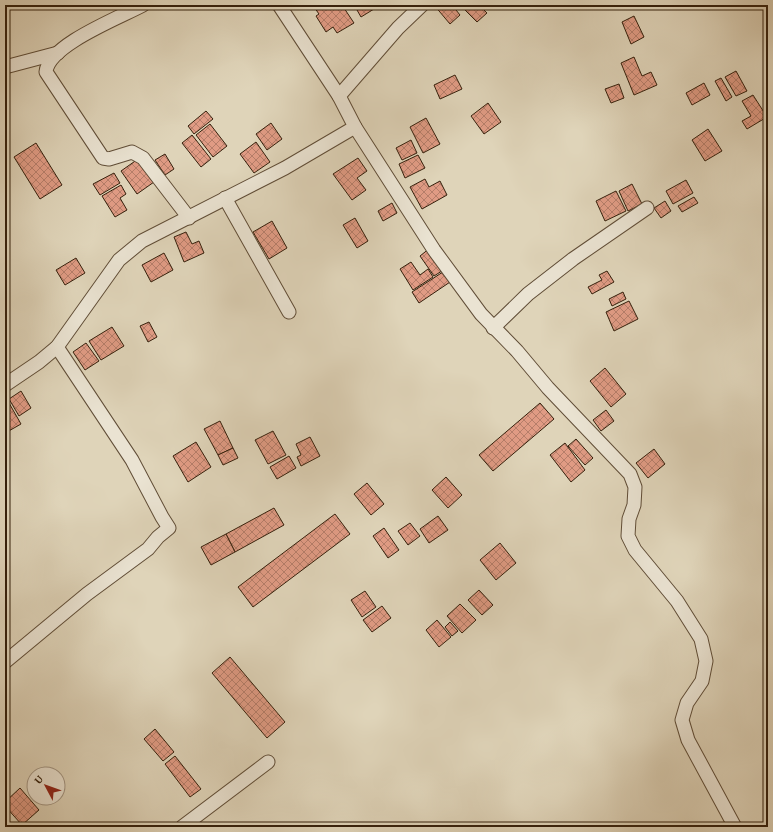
<svg xmlns="http://www.w3.org/2000/svg" width="773" height="832" viewBox="0 0 773 832" font-family="'Gentium Book Plus',serif">
	<style>
		.building { fill: url(#building-cross-hatch); stroke: #35200c }
		.lines { fill: none; stroke-linecap: round; stroke-linejoin: round }
		.street-casing { stroke: #604d37; stroke-width: 15 }
		.street { stroke: #eae3d2; stroke-width: 13 }
	</style>
	<defs>
		<pattern id="building-cross-hatch" width="8" height="8" patternUnits="userSpaceOnUse"><rect width="8" height="8" fill="#e09b84"/><path d="M0 0l8 8M0 8l8-8" fill="none" stroke="#b67e6a"/></pattern>
	</defs>
	<rect width="100%" height="100%" fill="#dfd4b9"/>
	<filter id="stains"><feTurbulence type="fractalNoise" baseFrequency=".005" numOctaves="4"/><feColorMatrix values="0 0 0 0 .2 0 0 0 0 .09 0 0 0 0 .02 0 0 0 .5 -.17"/></filter>
	<radialGradient id="worn" r=".72"><stop offset=".6" stop-color="#630" stop-opacity="0"/><stop offset="1" stop-color="#630" stop-opacity=".3"/></radialGradient>
	<!-- building -->
	<g class="building">
		<path d="M317 5H323L326 10 329 8 328 5H342L354 23 337 33 333 27 326 32 316 16 319 14 314 7Z"/>
		<path d="M364 5H372L374 9 361 17 357 10Z"/>
		<path d="M434 5H452L460 15 450 24Z"/>
		<path d="M460 5H479L487 13 477 22Z"/>
		<path d="M634 16 644 37 631 44 622 22Z"/>
		<path d="M634 57 642 76 651 72 657 85 634 95 621 63Z"/>
		<path d="M736 71 747 91 736 96 725 77Z"/>
		<path d="M455 75 462 89 440 99 434 85Z"/>
		<path d="M721 78 732 97 726 101 715 81Z"/>
		<path d="M704 83 710 95 692 105 686 93Z"/>
		<path d="M619 84 624 98 611 103 605 89Z"/>
		<path d="M753 95 767 117 747 129 742 121 751 116 742 101Z"/>
		<path d="M488 103 501 122 484 134 471 116Z"/>
		<path d="M206 111 213 119 194 134 188 126Z"/>
		<path d="M426 118 440 144 423 153 410 127Z"/>
		<path d="M271 123 282 139 267 150 256 134Z"/>
		<path d="M210 124 227 146 213 157 196 135Z"/>
		<path d="M708 129 722 151 705 161 692 140Z"/>
		<path d="M192 135 211 159 201 167 182 143Z"/>
		<path d="M411 140 417 153 402 160 396 148Z"/>
		<path d="M256 142 270 162 254 173 240 154Z"/>
		<path d="M36 143 62 185 40 199 14 157Z"/>
		<path d="M165 154 174 169 165 175 155 160Z"/>
		<path d="M418 155 425 168 405 178 399 164Z"/>
		<path d="M358 158 367 171 357 178 366 190 352 200 333 174Z"/>
		<path d="M138 159 154 182 137 194 121 171Z"/>
		<path d="M114 173 120 183 100 195 93 184Z"/>
		<path d="M425 179 429 187 440 181 447 195 422 209 410 187Z"/>
		<path d="M686 180 693 193 673 204 666 191Z"/>
		<path d="M632 184 642 204 628 211 619 191Z"/>
		<path d="M121 185 126 194 120 198 127 210 115 217 102 196Z"/>
		<path d="M616 191 626 211 605 221 596 201Z"/>
		<path d="M694 197 698 203 682 212 678 206Z"/>
		<path d="M665 201 671 211 661 218 654 208Z"/>
		<path d="M392 203 397 213 383 221 378 211Z"/>
		<path d="M355 218 368 241 357 248 343 225Z"/>
		<path d="M272 221 287 248 269 259 253 232Z"/>
		<path d="M186 232 192 244 199 241 204 253 184 262 174 237Z"/>
		<path d="M430 248 445 269 434 276 420 256Z"/>
		<path d="M164 253 173 270 151 282 142 265Z"/>
		<path d="M76 258 85 273 65 285 56 270Z"/>
		<path d="M411 262 420 275 428 269 433 277 413 290 400 269Z"/>
		<path d="M446 270 453 280 419 303 412 292Z"/>
		<path d="M607 271 614 282 592 294 588 287 602 280 599 275Z"/>
		<path d="M623 292 626 299 612 306 609 299Z"/>
		<path d="M629 301 638 319 614 331 606 312Z"/>
		<path d="M149 322 157 337 148 342 140 326Z"/>
		<path d="M112 327 124 346 101 360 89 341Z"/>
		<path d="M86 343 99 361 85 370 73 352Z"/>
		<path d="M605 368 626 394 611 407 590 381Z"/>
		<path d="M21 391 31 408 19 416 9 399Z"/>
		<path d="M9 403 21 424 7 432 5 429V405Z"/>
		<path d="M540 403 554 419 493 471 479 455Z"/>
		<path d="M606 410 614 421 601 431 593 420Z"/>
		<path d="M220 421 233 448 218 455 204 429Z"/>
		<path d="M273 431 286 455 268 464 255 440Z"/>
		<path d="M310 437 320 456 301 466 297 457 301 455 296 444Z"/>
		<path d="M576 439 593 458 585 465 568 446Z"/>
		<path d="M196 442 211 467 188 482 173 456Z"/>
		<path d="M565 443 585 470 571 482 550 455Z"/>
		<path d="M233 448 238 458 223 465 218 455Z"/>
		<path d="M654 449 665 464 648 478 636 463Z"/>
		<path d="M289 456 296 468 277 479 270 467Z"/>
		<path d="M446 477 462 495 448 508 432 490Z"/>
		<path d="M367 483 384 504 371 515 354 494Z"/>
		<path d="M274 508 284 525 235 552 226 534Z"/>
		<path d="M335 514 350 534 253 607 238 587Z"/>
		<path d="M438 516 448 530 429 543 420 529Z"/>
		<path d="M410 523 420 536 408 545 398 531Z"/>
		<path d="M384 528 399 550 388 558 373 536Z"/>
		<path d="M226 534 235 552 211 565 201 547Z"/>
		<path d="M500 543 516 563 496 580 480 560Z"/>
		<path d="M479 590 493 605 482 615 468 600Z"/>
		<path d="M365 591 376 607 362 617 351 600Z"/>
		<path d="M460 604 476 620 462 633 447 616Z"/>
		<path d="M382 606 391 618 372 632 363 620Z"/>
		<path d="M437 620 451 637 439 647 426 630Z"/>
		<path d="M450 622 458 631 452 636 445 627Z"/>
		<path d="M230 657 285 722 267 738 212 673Z"/>
		<path d="M155 729 174 752 163 761 144 739Z"/>
		<path d="M175 756 201 789 190 797 165 764Z"/>
		<path d="M20 788 39 810 22 825 5 806V802Z"/>
	</g>
	<g class="lines">
		<defs>
			<g id="street">
				<path d="M143 5C121 17 48 45 46 72L103 158 109 159 132 152 143 158 189 218"/>
				<path d="M279 5 339 96"/>
				<path d="M5 67 58 53"/>
				<path d="M355 127 434 250 481 314 517 351 548 388 630 474 635 487 634 505 629 519 628 536 635 550 677 601 701 639 706 661 702 681 687 703 682 720 688 740 735 827"/>
				<path d="M225 198 289 312"/>
				<path d="M493 328 528 294 573 259 647 208"/>
				<path d="M5 385 39 362 57 347 119 260 142 241 285 168 355 127 339 96 398 28 422 5"/>
				<path d="M5 662 87 594 148 549 158 537 169 528 162 517 132 460 57 347"/>
				<path d="M182 827 268 762"/>
			</g>
		</defs>
		<!-- street casing -->
		<use href="#street" class="street-casing"/>
		<!-- street -->
		<use href="#street" class="street"/>
	</g>
	<!-- margin -->
	<rect width="773" height="832" fill="none" stroke="#dfd4b9" stroke-width="20"/>
	<rect x="6" y="6" width="761" height="820" fill="none" stroke="#35200c" stroke-width="2"/>
	<rect x="10" y="10" width="753" height="812" fill="none" stroke="#35200c"/>
	<!-- north arrow -->
	<g transform="translate(46 786) rotate(311)"><circle r="19" fill="#eae3d2" stroke="#a29583"/>
	<path d="M0-3L7 15L0 10L-7 15Z" fill="#8f2418"/>
	<text y="-6" font-size="11" font-weight="bold" text-anchor="middle" fill="#35200c">U</text>
	</g>
	<rect width="100%" height="100%" filter="url(#stains)"/>
	<rect width="100%" height="100%" fill="url(#worn)"/>
</svg>
